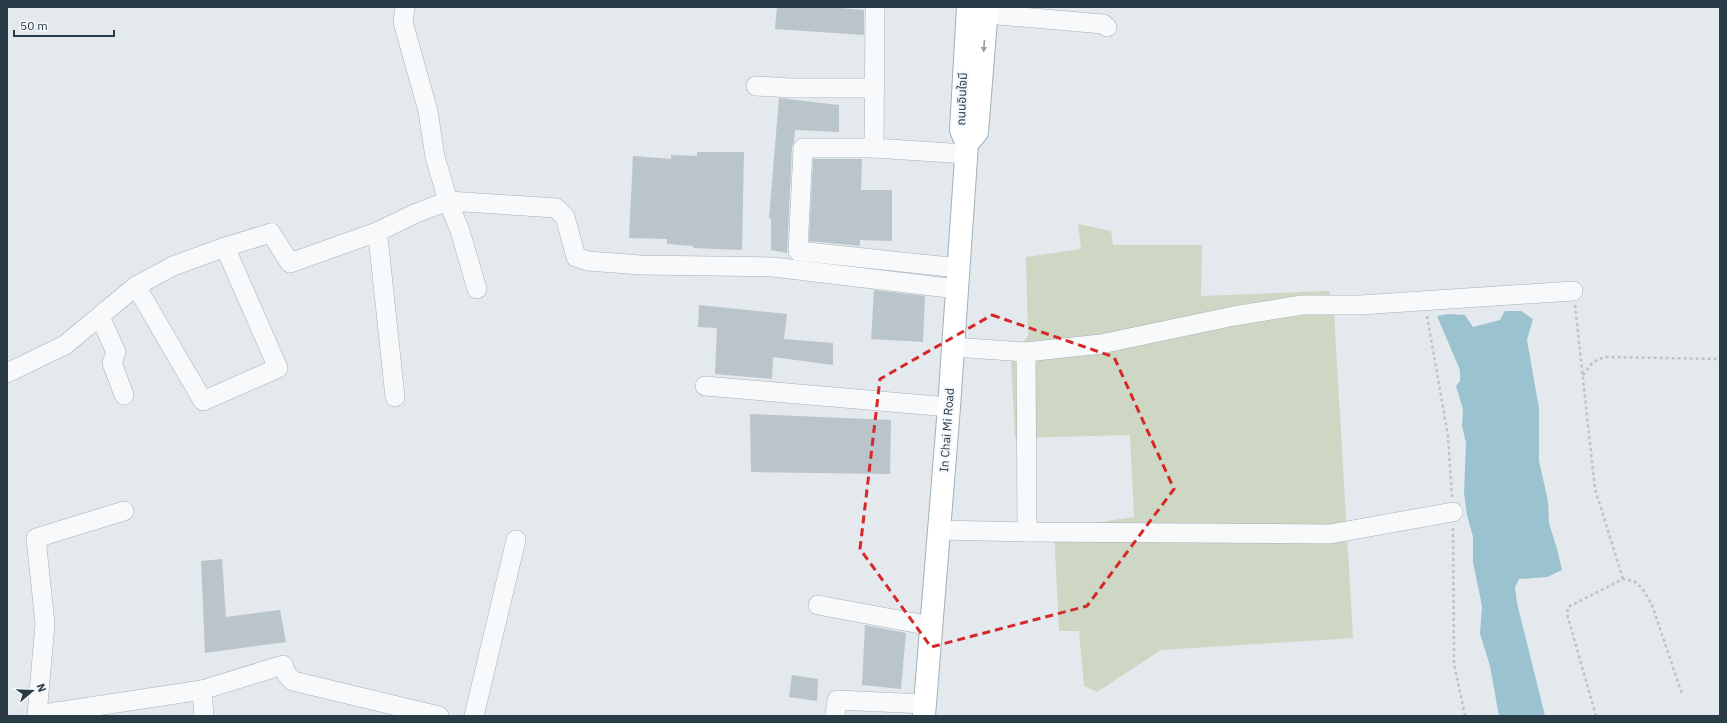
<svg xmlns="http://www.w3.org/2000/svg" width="1727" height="723" viewBox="0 0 1727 723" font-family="'IBM Plex Sans','Noto Sans Thai',sans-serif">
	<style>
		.green { fill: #ced7c3 }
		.water { fill: #9bc2cf }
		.building { fill: #bac4cb }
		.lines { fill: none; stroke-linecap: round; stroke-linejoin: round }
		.minor-casing { stroke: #a7b1b8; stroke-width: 20 }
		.major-casing { stroke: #a1b1ba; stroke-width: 24 }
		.path { stroke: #bdc4c8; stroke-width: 2.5; stroke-dasharray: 3 3; stroke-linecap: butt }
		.minor { stroke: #f7f9fa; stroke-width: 19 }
		.major { stroke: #fff; stroke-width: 22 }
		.oneway { fill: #949da3 }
		.marked { fill: none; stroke: #d62828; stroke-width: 3; stroke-dasharray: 8 5; stroke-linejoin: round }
		.labels { text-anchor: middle; stroke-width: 4; stroke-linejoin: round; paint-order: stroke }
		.street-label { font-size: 12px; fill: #293b47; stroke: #f3f7f9 }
	</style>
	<rect width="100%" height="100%" fill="#e3e9ed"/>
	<!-- green -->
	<path class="green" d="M1078 224 1111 231 1113 245H1202L1201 296 1329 291 1334 313 1353 638 1161 650 1097 692 1084 686 1079 631H1059L1054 529 1134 517 1130 435 1015 438 1011 359 1028 336 1026 257 1081 249Z"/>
	<!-- water -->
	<path class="water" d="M1505 311H1521L1533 319 1527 340 1539 408V461L1548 501 1549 523 1557 549 1562 570 1547 577 1519 579 1515 587 1517 603 1545 716H1499L1490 666 1480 634 1482 606 1473 562V537L1467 515 1464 493 1466 443 1462 426 1463 409 1456 386 1460 381V370L1437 316 1448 314 1465 315 1473 327 1500 320Z"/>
	<!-- building -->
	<g class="building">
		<path d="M777 7H827L864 10V35L775 29Z"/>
		<path d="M779 98 839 105V132L795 130 794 142 792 147 787 253 771 250V218H769Z"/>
		<path d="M697 152H744L742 250 693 248V246L667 244V239L629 238 633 156 671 159V155L697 156Z"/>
		<path d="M813 159H862L861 190H892V241L860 240V246L809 241Z"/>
		<path d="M874 290 925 296 923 342 871 339Z"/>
		<path d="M699 305 787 314 784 339 833 343V365L773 357 772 379 715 374 717 328 698 327Z"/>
		<path d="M750 414 891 420 890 474 751 472Z"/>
		<path d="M222 559 226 617 280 610 286 642 205 653 201 561Z"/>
		<path d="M865 625 906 633 901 689 862 685Z"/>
		<path d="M792 675 818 679 817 701 789 697Z"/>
	</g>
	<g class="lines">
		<defs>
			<g id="minor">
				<path d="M405 7 403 22 428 111 435 157 448 201 460 231 477 289"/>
				<path d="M875 7 874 148 966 154"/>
				<path d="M986 14 1103 24 1107 27"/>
				<path d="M756 86 791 88H874"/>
				<path d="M874 148H803L798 251 959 268"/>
				<path d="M136 286 203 401 278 368 225 247 271 233 290 263 377 232"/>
				<path d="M100 317 116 352 112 363 124 395"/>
				<path d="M953 347 1026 352 1101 344 1234 316 1302 305H1360L1573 291"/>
				<path d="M1026 352 1027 532 1330 534 1453 512"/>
				<path d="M7 373 65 345 136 286 173 266 225 247"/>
				<path d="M705 386 949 407"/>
				<path d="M395 397 379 246 377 232 414 214 448 201 556 208 565 217 576 257 588 261 641 265 773 267 957 289"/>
				<path d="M124 511 36 538 45 624 37 715 202 690"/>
				<path d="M939 530 1027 532"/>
				<path d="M818 605 931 626"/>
				<path d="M204 716 202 690 283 665 287 675 293 681 439 716"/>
				<path d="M474 716 516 540"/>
				<path d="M835 716 837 700 925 704"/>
			</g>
			<g id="major">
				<path d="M967 144 977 132 987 7"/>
				<path d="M924 716 949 407 967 144 961 130 968 7"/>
			</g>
		</defs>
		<!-- minor casing -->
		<use href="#minor" class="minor-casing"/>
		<!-- major casing -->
		<use href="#major" class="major-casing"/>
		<!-- path -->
		<g class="path">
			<path d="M1575 305 1595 489 1623 579"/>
			<path d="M1427 316 1448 436 1452 497"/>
			<path d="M1583 375 1593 362 1605 357 1720 359"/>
			<path d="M1453 528 1454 663 1465 716"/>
			<path d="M1596 716 1567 614 1568 607 1623 579 1634 581 1642 588 1652 605 1682 694"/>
		</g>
		<!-- minor -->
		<use href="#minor" class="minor"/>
		<!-- major -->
		<use href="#major" class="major"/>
	</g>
	<!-- one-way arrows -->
	<defs><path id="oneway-solid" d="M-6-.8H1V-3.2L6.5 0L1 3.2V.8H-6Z"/></defs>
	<use class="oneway" href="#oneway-solid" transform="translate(984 46) rotate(94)"/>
	<!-- marked area -->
	<path class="marked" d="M992 315 1114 357 1174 489 1087 606 931 647 860 549 880 379Z"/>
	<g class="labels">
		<!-- street labels -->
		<g class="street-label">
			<text transform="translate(962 99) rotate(-88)" y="4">ถนนอินใจมี</text>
			<text transform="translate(947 430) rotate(-86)" y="4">In Chai Mi Road</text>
		</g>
	</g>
	<!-- border -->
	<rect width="1727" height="723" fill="none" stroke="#293b47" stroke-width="16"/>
	<!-- north arrow -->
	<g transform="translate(32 691) rotate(71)" stroke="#f3f7f9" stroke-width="3" paint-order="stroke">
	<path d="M0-3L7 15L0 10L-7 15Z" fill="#293b47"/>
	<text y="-6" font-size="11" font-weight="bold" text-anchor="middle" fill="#293b47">N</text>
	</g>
	<!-- scale -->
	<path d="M14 30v6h100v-6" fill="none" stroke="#293b47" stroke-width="2"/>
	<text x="20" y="30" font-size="12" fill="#293b47" stroke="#f3f7f9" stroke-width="3" paint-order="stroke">50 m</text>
</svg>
